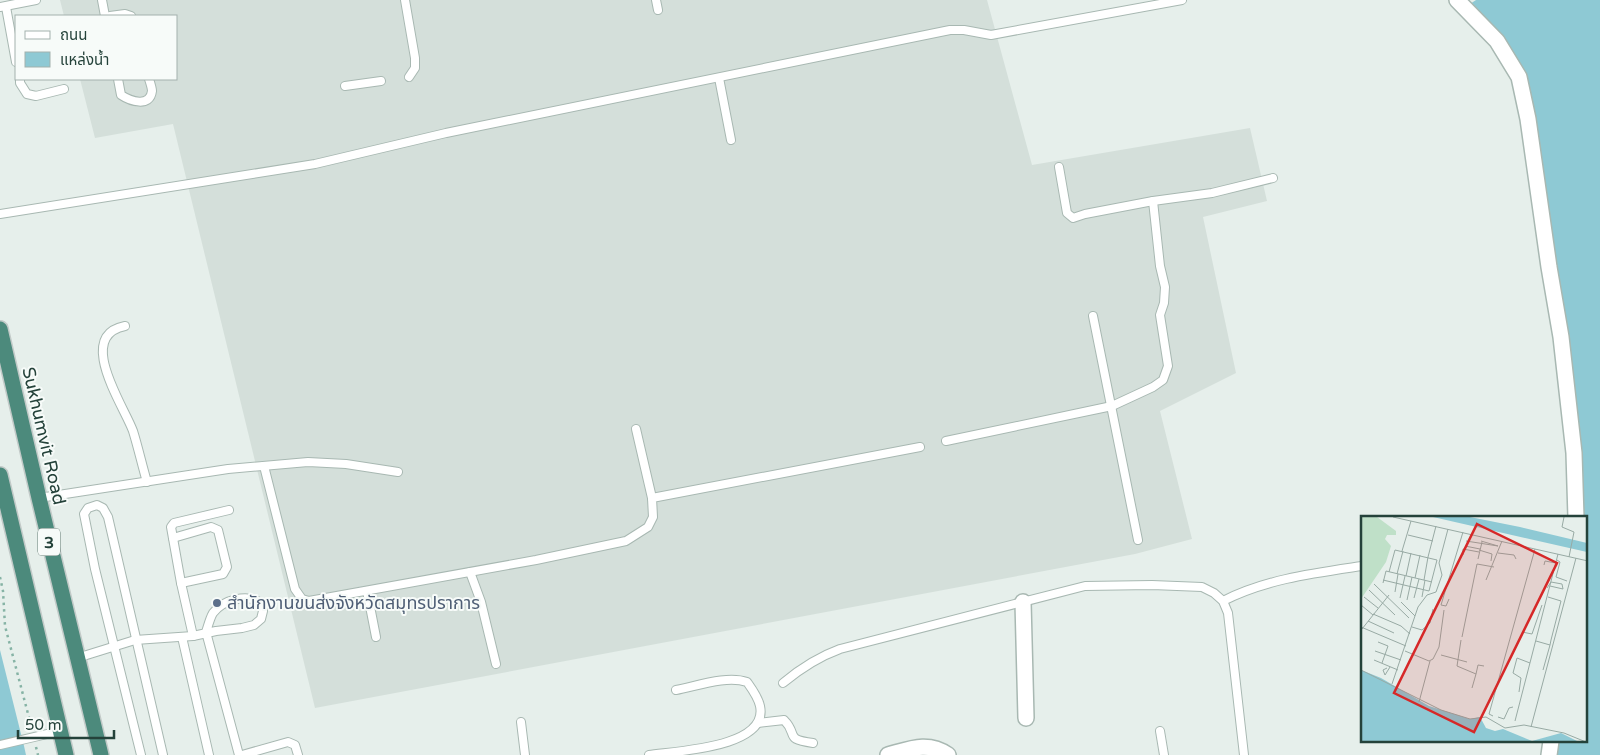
<svg xmlns="http://www.w3.org/2000/svg" width="1600" height="755" viewBox="0 0 1600 755" font-family="'Varela Round','Noto Sans Thai',sans-serif">
	<style>
		.built { fill: #d4dfda }
		.water { fill: #8ec9d4 }
		.lines { fill: none; stroke-linecap: round; stroke-linejoin: round }
		.service-casing { stroke: #a8b8b2; stroke-width: 10 }
		.minor-casing { stroke: #a8b8b2; stroke-width: 18 }
		.trunk-casing { stroke: #c2cac8; stroke-width: 18 }
		.path { stroke: #86b3a5; stroke-width: 2.5; stroke-dasharray: 2.5 4; stroke-linecap: butt }
		.service { stroke: #fff; stroke-width: 8 }
		.minor { stroke: #fff; stroke-width: 15 }
		.trunk { stroke: #4c8a7c; stroke-width: 15 }
		.service-dot { fill: #5c6f8a; stroke: #f7fbf9; stroke-width: 2 }
		.labels { text-anchor: middle; stroke-width: 4; stroke-linejoin: round; paint-order: stroke }
		.shield { fill: #f7fbf9; stroke: #637a73; stroke-width: 1 }
		.shield-label { font-size: 16px; font-weight: bold; fill: #24423a }
		.street-label { font-size: 18px; fill: #24423a; stroke: #f7fbf9 }
		.service-label { font-size: 18px; fill: #4e5e75; stroke: #f7fbf9; text-anchor: start }
		.inset-road { fill: none; stroke: #98aaa4; stroke-width: 1 }
		.view { fill: #d62828; fill-opacity: 0.15; stroke: #d62828; stroke-width: 2.5 }
		.inset-edge { fill: none; stroke: #24423a; stroke-width: 2.5 }
	</style>
	<rect width="100%" height="100%" fill="#e6efeb"/>
	<!-- built -->
	<path class="built" d="M60 0H987L1032 165 1250 128 1267 201 1203 217 1236 373 1160 411 1192 539 1135 554 315 708 173 124 95 138 80 79H176V16H64Z"/>
	<!-- water -->
	<g class="water">
		<path d="M1476 0H1600V755H1549L1551 741H1586V518L1574 517 1573 445 1519 77 1464 8Z"/>
		<path d="M0 650 24 746 26 755H0Z"/>
	</g>
	<g class="lines">
		<defs>
			<g id="service">
				<path d="M102 0 105 16"/>
				<path d="M405 0 415 58V68L409 77"/>
				<path d="M656 0 658 10"/>
				<path d="M0 7 36 0"/>
				<path d="M6 7 16 62"/>
				<path d="M110 16 125 14 131 16"/>
				<path d="M719 78 731 140"/>
				<path d="M20 79V83L27 94 36 96 64 89"/>
				<path d="M118 79 121 95C130 101 150 108 152 91 152 88 150 82 149 79"/>
				<path d="M345 86 381 81"/>
				<path d="M1059 167 1067 213 1073 218 1085 214 1153 201"/>
				<path d="M0 214 315 164 446 133 950 30H964L991 35 1182 0"/>
				<path d="M1093 316 1138 540"/>
				<path d="M125 326C75 336 124 406 133 431 138 447 142 465 147 482"/>
				<path d="M636 429 652 498"/>
				<path d="M946 441 1112 406 1153 387 1163 380 1168 366 1160 315 1164 303 1165 287 1160 266 1153 201 1212 193 1273 178"/>
				<path d="M264 466 295 589 302 599 309 601 536 560 626 541 648 527 653 517 652 498 920 447"/>
				<path d="M39 498 228 469 308 462 346 464 398 472"/>
				<path d="M173 538 211 527 218 530 227 567 223 574 181 583"/>
				<path d="M470 572 481 602 496 664"/>
				<path d="M367 591 376 637"/>
				<path d="M1223 601C1266 579 1315 573 1362 566"/>
				<path d="M193 636 181 583 171 527 174 523 229 510"/>
				<path d="M182 637 209 755"/>
				<path d="M77 658 135 640 193 636 216 631 242 628 254 625 261 619 263 611 261 603C247 593 223 600 213 613 210 618 208 626 206 632L239 755"/>
				<path d="M783 683C801 668 818 657 840 649L1085 586 1152 585 1202 587 1214 593 1223 601 1228 613 1244 755"/>
				<path d="M521 722 525 755"/>
				<path d="M758 723 784 720C799 735 783 739 813 743"/>
				<path d="M1160 731 1164 755"/>
				<path d="M0 745 60 731"/>
				<path d="M141 755 95 569 84 514 88 508 97 505 103 508 108 517 163 755"/>
				<path d="M242 755 288 742 295 745 298 755"/>
				<path d="M649 755C675 751 769 748 760 706 758 697 752 689 747 682 727 675 697 686 676 690"/>
			</g>
			<g id="minor">
				<path d="M1457 0 1497 41 1519 77 1528 119 1549 267 1561 337 1574 453 1576 518"/>
				<path d="M1023 602 1026 718"/>
				<path d="M888 755C910 749 928 741 948 755"/>
				<path d="M1549 755 1551 741"/>
			</g>
			<g id="trunk">
				<path d="M0 329 39 498 101 755"/>
				<path d="M0 475 66 755"/>
			</g>
		</defs>
		<!-- service casing -->
		<use href="#service" class="service-casing"/>
		<!-- minor casing -->
		<use href="#minor" class="minor-casing"/>
		<!-- trunk casing -->
		<use href="#trunk" class="trunk-casing"/>
		<!-- path -->
		<g class="path">
			<path d="M0 577 3 591 5 626 32 729"/>
			<path d="M36 747 38 755"/>
		</g>
		<!-- service -->
		<use href="#service" class="service"/>
		<!-- minor -->
		<use href="#minor" class="minor"/>
		<!-- trunk -->
		<use href="#trunk" class="trunk"/>
	</g>
	<!-- markers -->
	<circle class="service-dot" cx="217" cy="603" r="5"/>
	<g class="labels">
		<!-- shield labels -->
		<rect class="shield" x="38" y="528.5" width="22" height="27" rx="4"/>
		<g class="shield-label">
			<text x="49" y="548">3</text>
		</g>
		<!-- street labels -->
		<g class="street-label">
			<text transform="translate(44 436) rotate(77)" y="6">Sukhumvit Road</text>
		</g>
		<!-- service labels -->
		<g class="service-label">
			<text x="227" y="609">สำนักงานขนส่งจังหวัดสมุทรปราการ</text>
		</g>
	</g>
	<!-- overview -->
	<g transform="translate(1361 516)">
		<rect width="226" height="226" fill="#e6efeb"/>
		<path d="M0 1H16L35 15V19H26L24 23 30 30 25 46 0 83Z" fill="#bfe0c8"/>
		<path d="M72 1H109L159 11 226 27V36ZM0 154 20 162 68 190 109 203 119 201 125 212 134 215 142 213 171 225 200 217 218 226H0Z" fill="#8ec9d4"/>
		<path class="inset-road" d="M32 1 227 45M203 1 201 11 213 16 208 41M47 19 72 25M105 25 137 30M120 25 137 30M104 30 119 33M118 34 131 38 130 45M41 35 50 5M137 37 153 39 155 43M102 39V33L118 36M67 41 75 10M117 43 121 26M196 44 199 46 195 61 206 65M183 49 184 45 195 47M36 58 42 35M45 60 50 37M54 62 59 39M22 64 68 75 76 44 34 34 28 56M63 64 67 41M125 64 141 25M22 67 25 55 71 66M13 68 48 102M186 72 190 66 201 68 202 73 189 70M8 74 34 99M34 76 37 58M3 81 17 92M61 81 64 64M39 82 44 60M53 82 58 63M88 83 85 90 80 89 102 16M46 84 51 61M40 86 54 100M0 89 12 99M12 98 40 110 49 118M7 105 33 117M0 111 45 130M51 111 61 114 69 107 72 93M1 113 28 79M161 116 171 118 181 89M101 121 116 48 133 51M100 124 96 150 115 158 111 172M175 125 189 129 190 124 200 85 187 81M17 126 27 130 21 147M14 135 40 144M44 135 68 145 72 143 78 131 83 94M80 139 106 146M13 144 37 154M26 152 22 154 24 159 29 151M0 154 80 194 109 203 125 201 144 212 163 209 203 217 225 226M182 154 189 129M115 158 117 149 123 150M31 168 57 91 66 79 75 76 81 59 78 47 87 13M158 176 160 162 152 157 156 142 169 147M58 186 69 145M132 200 128 198 174 33M137 201 143 203 148 192 152 191M154 205 197 38M170 211 215 42"/>
		<path class="view" d="M116 8 196 47 113 216 33 177Z"/>
		<rect width="226" height="226" class="inset-edge"/>
	</g>
	<!-- legend -->
	<rect x="15" y="15" width="162" height="65" fill="#f7fbf9" stroke="#a3b1ad"/>
	<rect x="25" y="31" width="25" height="8" fill="#ffffff" stroke="#a3b1ad"/>
	<text x="60" y="40" font-size="15" fill="#24423a">ถนน</text>
	<rect x="25" y="52" width="25" height="15" fill="#8ec9d4" stroke="#a3b1ad"/>
	<text x="60" y="65" font-size="15" fill="#24423a">แหล่งน้ำ</text>
	<!-- scale -->
	<path d="M18 730v8h96v-8" fill="none" stroke="#24423a" stroke-width="2.5"/>
	<text x="25" y="730" font-size="15" fill="#24423a" stroke="#f7fbf9" stroke-width="4" paint-order="stroke">50 m</text>
</svg>
